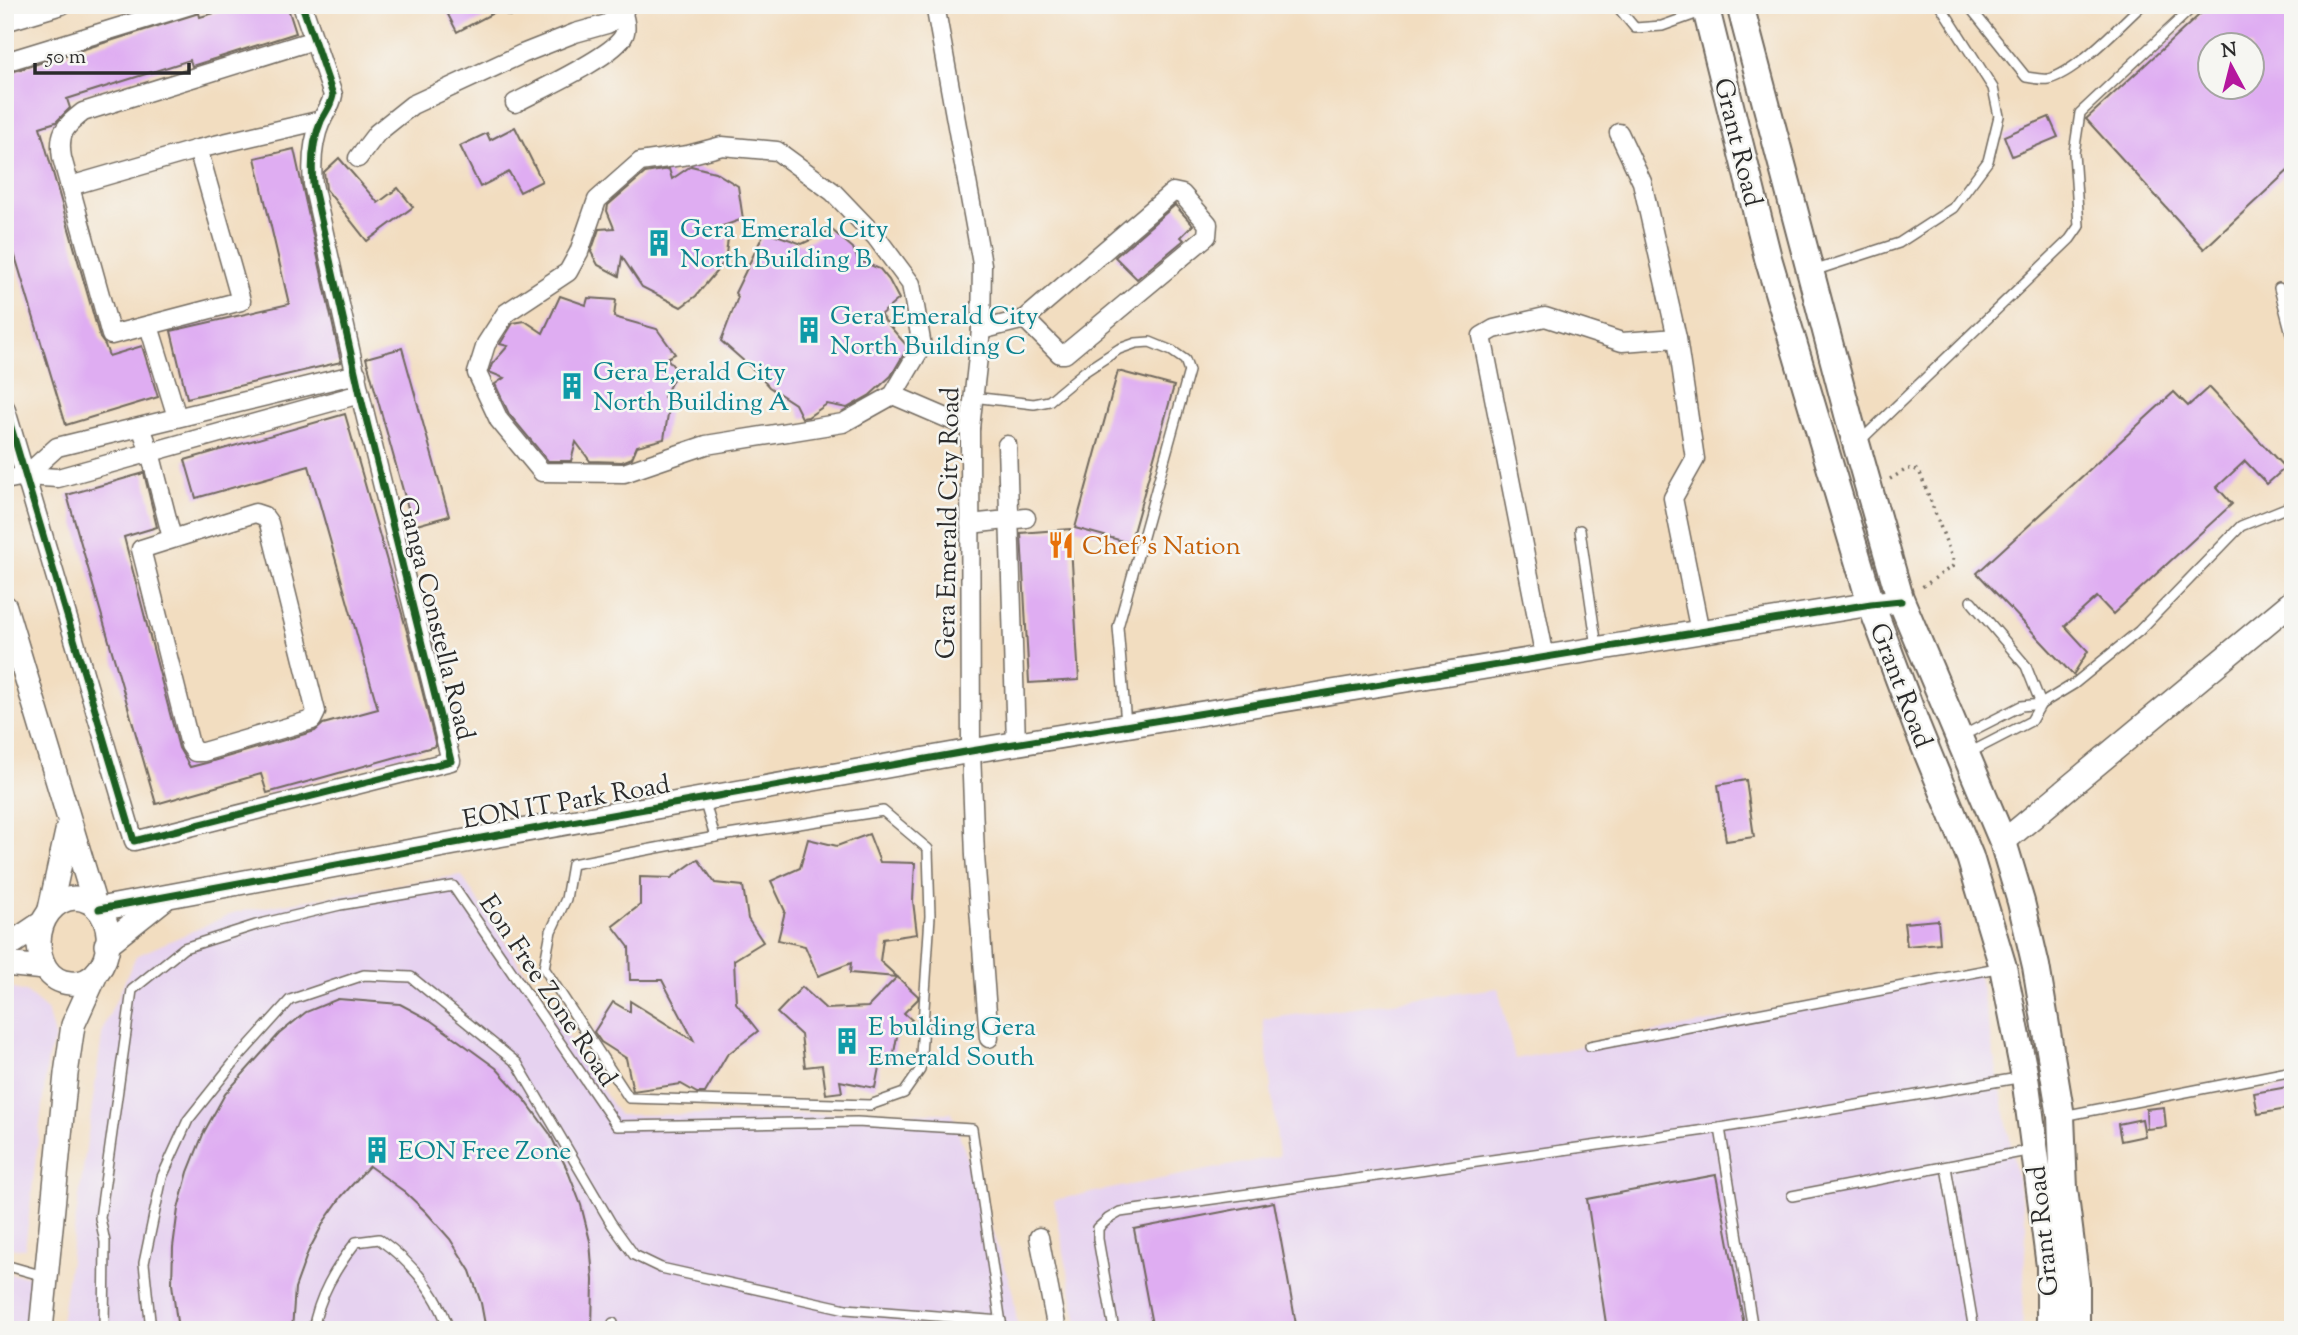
<svg xmlns="http://www.w3.org/2000/svg" width="2298" height="1335" viewBox="0 0 2298 1335" font-family="'Sorts Mill Goudy',serif">
	<style>
		.built { fill: #e6d2f0 }
		.building { fill: #dfadf2; fill-rule: evenodd }
		.lines { fill: none; stroke-linecap: round; stroke-linejoin: round }
		.service-casing { stroke: #71695f; stroke-width: 12 }
		.minor-casing { stroke: #71695f; stroke-width: 21 }
		.tertiary-casing { stroke: #71695f; stroke-width: 26 }
		.secondary-casing { stroke: #71695f; stroke-width: 30 }
		.path { stroke: #71695f; stroke-width: 3.5; stroke-dasharray: 2 5; stroke-linecap: butt }
		.service { stroke: #fff; stroke-width: 9 }
		.minor { stroke: #fff; stroke-width: 18 }
		.tertiary { stroke: #fff; stroke-width: 23 }
		.secondary { stroke: #fff; stroke-width: 26 }
		.cycleway-casing { stroke: #f6f6f2; stroke-width: 11 }
		.cycleway { stroke: #1b5e20; stroke-width: 7 }
		.labels { text-anchor: middle; stroke-width: 5; stroke-linejoin: round; paint-order: stroke }
		.street-label { font-size: 26px; fill: #2b2b2b; stroke: #f6f6f2 }
		.culture-label { font-size: 26px; fill: #0d838f; stroke: #f6f6f2; text-anchor: start }
		.food-label { font-size: 26px; fill: #c56008; stroke: #f6f6f2; text-anchor: start }
	</style>
	<rect width="100%" height="100%" fill="#f6f6f2"/>
	<filter id="ink" filterUnits="userSpaceOnUse"><feTurbulence type="fractalNoise" baseFrequency=".0143" numOctaves="2"/><feDisplacementMap in="SourceGraphic" scale="14" xChannelSelector="R" yChannelSelector="G"/><feConvolveMatrix kernelMatrix="1 2 1 2 8 2 1 2 1" color-interpolation-filters="sRGB"/></filter>
	<filter id="wash" filterUnits="userSpaceOnUse"><feTurbulence type="fractalNoise" baseFrequency=".00686" numOctaves="4" result="noise"/><feDisplacementMap in="SourceGraphic" scale="28" xChannelSelector="R" yChannelSelector="G"/><feGaussianBlur stdDeviation="1.57" result="paint"/><feColorMatrix in="noise" values="0 0 0 0 0 0 0 0 0 0 0 0 0 0 0 0 0 1.4 0 .05"/><feComposite in="paint" operator="in"/></filter>
	<g filter="url(#wash)">
		<rect width="100%" height="100%" fill="#f2ddc0"/>
		<!-- built -->
		<g class="built">
			<path d="M461 875 619 1115 952 1113 1013 1293 1018 1330H60L103 1029 136 956 236 912Z"/>
			<path d="M1978 971 2026 1225 2022 1330H1079L1054 1200 1279 1156 1263 1019 1498 988 1515 1059Z"/>
			<path d="M5 987 26 992 47 1010 55 1040 48 1057 25 1249 5 1248Z"/>
			<path d="M5 1274 46 1277 36 1330H5Z"/>
		</g>
		<g id="blocks">
			<!-- building -->
			<g class="building">
				<path d="M243 5H287L296 33 192 66 190 60 67 99 70 108 56 122 40 127 100 338 105 345 109 356 142 346 158 397 66 425 5 223V74L199 13 200 17Z"/>
				<path d="M443 5H500L501 9 457 32Z"/>
				<path d="M2210 5H2293V166L2204 249 2086 119ZM2210 46H2252V88H2210Z"/>
				<path d="M2049 117 2058 137 2012 156 2004 136Z"/>
				<path d="M515 127 542 181 520 192 509 172 480 187 460 146 487 133 490 140Z"/>
				<path d="M294 149 341 362 187 398 171 331 289 304 255 158Z"/>
				<path d="M339 158 378 203 398 188 413 207 367 241 326 189 324 172Z"/>
				<path d="M691 166 715 172 738 186 743 219 720 227 728 239 725 261 696 296 681 307 642 287 622 257 619 276 598 265 591 252 599 229 614 228 607 211 608 205 645 173 669 169 672 179Z"/>
				<path d="M1175 205 1193 225 1181 237 1184 240 1137 279 1115 257Z"/>
				<path d="M832 230 853 248 858 260 880 269 889 280 899 299 880 315 908 347 891 376 870 395 847 408 827 404 808 417 802 418 795 404 769 387 754 370 721 341 738 297 735 293 765 231 802 244Z"/>
				<path d="M560 296 586 305 588 298 616 300 614 317 657 329 675 354 667 358 677 371 664 397 670 402 664 439 637 446 632 458 622 462 590 461 576 442 571 461H548L509 414 495 384 504 378 489 372 492 364 508 346 500 344 513 323 525 321 543 333Z"/>
				<path d="M402 348 449 516 413 526 366 358Z"/>
				<path d="M1118 371 1174 386 1130 543 1075 528Z"/>
				<path d="M2209 387 2285 468 2267 484 2245 461 2217 487 2232 504 2113 614 2097 597 2065 626 2088 651 2073 675 1977 573 2174 392 2188 406Z"/>
				<path d="M345 414 410 642 436 746 267 793 261 774 156 804 67 495 144 473 157 527 124 537 179 748 190 767 206 763 315 731 323 724 378 709 309 466 196 498 185 460Z"/>
				<path d="M1070 529 1079 680 1029 683 1021 533Z"/>
				<path d="M1746 780 1754 837 1726 841 1718 785Z"/>
				<path d="M869 834 880 862 915 863 913 901 917 934 883 939 880 961 918 996V999L904 1013 912 1020 897 1036 892 1064 880 1062 875 1088 840 1081 842 1092 826 1094 822 1065 805 1067 801 1035 777 1013 802 987 826 1009 868 1007 897 977 850 973 851 963 818 976 805 946 778 940 785 911 771 881 800 868 808 839 837 846Z"/>
				<path d="M698 859 715 883 743 886 748 919 763 942 734 960 736 1003 758 1031 727 1055 705 1093H697L681 1084 633 1091 626 1058 601 1042 594 1032 613 1002 630 1012V1001L694 1041 662 980H630L629 947 613 926 640 905V877L671 878Z"/>
				<path d="M1938 920 1940 943 1907 946 1904 923Z"/>
				<path d="M338 999 400 1004 430 1020 496 1068 525 1100 550 1134 567 1169 581 1205 590 1241 593 1280 592 1330H486L481 1303 470 1271 450 1239 426 1212 405 1192 369 1166 342 1196 325 1220 308 1252 295 1288 292 1330H178L172 1284 173 1247 178 1209 188 1172 204 1132 225 1094 279 1034 306 1012Z"/>
				<path d="M2293 1086V1108L2258 1114 2254 1093Z"/>
				<path d="M2164 1107 2166 1127 2147 1129 2146 1109Z"/>
				<path d="M2142 1119 2145 1136 2121 1141 2118 1124Z"/>
				<path d="M1716 1175 1745 1330H1607L1587 1199Z"/>
				<path d="M1274 1202 1297 1330H1153L1134 1229Z"/>
			</g>
		</g>
	</g>
	<g filter="url(#ink)">
		<use href="#blocks" fill-opacity="0" stroke="#71695f" stroke-width="2"/>
		<g class="lines">
			<defs>
				<g id="service">
					<path d="M507 5 510 11"/>
					<path d="M1616 5 1635 28 1662 26 1704 11"/>
					<path d="M1968 5 2026 77C2033 78 2041 80 2048 79 2076 73 2120 25 2142 5"/>
					<path d="M1813 271 1899 243 1953 208 1988 161 1999 116 1993 88 1940 5"/>
					<path d="M2279 288 2293 341"/>
					<path d="M972 397 1034 404 1049 401 1084 372 1119 349 1136 343 1150 342 1172 351 1185 360 1189 371 1118 627 1126 724"/>
					<path d="M1860 441 2070 239 2079 226 2074 153 2080 113 2195 5"/>
					<path d="M1580 530 1597 647"/>
					<path d="M1971 601 2026 666 2041 704 2074 684 2139 631 2241 526 2288 507"/>
					<path d="M1960 737 2021 706 2041 704 2031 721 1969 753"/>
					<path d="M704 800 715 837"/>
					<path d="M883 811 928 849 930 916 920 1070 904 1093 870 1105 629 1098 544 968 551 931 566 899 572 864 715 837Z"/>
					<path d="M1590 1046 2002 967"/>
					<path d="M2063 1116 2293 1071"/>
					<path d="M1720 1128 1753 1330"/>
					<path d="M1946 1167 1974 1330"/>
					<path d="M1792 1196 2032 1150"/>
					<path d="M5 1265 44 1276"/>
					<path d="M104 1330 105 1242 100 1218 132 990 184 948 256 925 340 905 453 886 617 1126 857 1122 972 1129 1002 1330"/>
					<path d="M151 1330 144 1263 162 1177 188 1120 235 1061 290 1000 364 975 411 977 517 1063 611 1223 634 1255 661 1268 846 1309 1001 1321"/>
					<path d="M313 1330C319 1296 335 1269 356 1242L379 1239C411 1262 437 1291 449 1330"/>
					<path d="M611 1330 613 1323"/>
					<path d="M1114 1330 1098 1239V1228L1108 1219 1120 1212 1720 1128 2024 1077"/>
				</g>
				<g id="minor">
					<path d="M935 5 982 264 981 330 970 428 971 751 975 856 989 1038"/>
					<path d="M5 22 62 5"/>
					<path d="M5 62 191 5"/>
					<path d="M515 103C537 91 615 56 624 35 627 29 625 21 623 14"/>
					<path d="M1619 133 1642 182 1677 338"/>
					<path d="M198 149 241 301 111 335 62 158C58 133 64 127 83 112L314 40"/>
					<path d="M358 158 377 133 412 105 522 54 575 33 607 24 623 14 626 5"/>
					<path d="M70 186 198 149 322 120"/>
					<path d="M149 326 177 417"/>
					<path d="M981 330 1025 319 1060 354H1065L1207 236 1208 224 1182 194 1173 192 1025 319"/>
					<path d="M893 395 843 423 706 445 624 473 542 472 499 420 477 373 486 344 506 313 568 272 579 252 597 200 640 162 688 155 722 146 777 151 833 192 876 237 911 284 922 346 893 395 970 428"/>
					<path d="M5 407 134 841 451 761 360 394 313 184C311 162 312 142 321 121 326 111 331 106 333 95L302 5"/>
					<path d="M141 427 150 452 172 538"/>
					<path d="M1007 445 1016 744"/>
					<path d="M25 476 57 447 357 374"/>
					<path d="M5 480 25 476 58 478 360 394"/>
					<path d="M255 513 264 516 269 523 316 712 312 720 203 752H195L190 745 141 549Z"/>
					<path d="M970 524 1026 518"/>
					<path d="M1545 658 1482 336 1494 329 1545 317 1622 342 1677 338 1695 459 1673 498 1700 632"/>
					<path d="M1039 1237 1057 1330"/>
				</g>
				<g id="tertiary">
					<path d="M5 607 95 905"/>
					<path d="M2003 842 2293 601"/>
					<path d="M75 898C123 901 117 987 70 983 26 979 30 901 75 898Z"/>
					<path d="M50 909 68 827"/>
					<path d="M99 909 487 837 971 751 1871 604 1901 601"/>
					<path d="M106 945 164 899"/>
					<path d="M5 948 42 923"/>
					<path d="M5 964 44 968"/>
					<path d="M41 1330 66 1074 73 1025 97 972"/>
				</g>
				<g id="secondary">
					<path d="M1705 5 1768 258 1871 604 1917 727 1970 857 2003 967 2025 1077 2050 1266V1330"/>
					<path d="M1740 5 1850 422 1900 598 2003 842 2021 902 2036 966 2061 1116 2064 1189 2076 1284V1330"/>
				</g>
			</defs>
			<!-- service casing -->
			<use href="#service" class="service-casing"/>
			<!-- minor casing -->
			<use href="#minor" class="minor-casing"/>
			<!-- tertiary casing -->
			<use href="#tertiary" class="tertiary-casing"/>
			<!-- secondary casing -->
			<use href="#secondary" class="secondary-casing"/>
			<!-- path -->
			<path class="path" d="M1890 479 1907 469H1915L1920 473 1953 560V566L1919 589"/>
			<!-- service -->
			<use href="#service" class="service"/>
			<!-- minor -->
			<use href="#minor" class="minor"/>
			<!-- tertiary -->
			<use href="#tertiary" class="tertiary"/>
			<!-- secondary -->
			<use href="#secondary" class="secondary"/>
			<defs>
				<g id="cycleway">
					<path d="M5 407 134 841 451 761 360 394 313 184C311 162 312 142 321 121 326 111 331 106 333 95L302 5"/>
					<path d="M99 909 487 837 971 751 1871 604 1901 601"/>
				</g>
			</defs>
			<!-- cycleway casing -->
			<use href="#cycleway" class="cycleway-casing"/>
			<!-- cycleway -->
			<use href="#cycleway" class="cycleway"/>
		</g>
	</g>
	<!-- icons -->
	<defs>
		<symbol id="building-bare" viewBox="-9 -9 18 18"><path d="M-4-6H4V6H1V3H-1V6H-4ZM-2.5-4.3h1.7v1.8h-1.7ZM.8-4.3h1.7v1.8H.8ZM-2.5-1h1.7V.8h-1.7ZM.8-1h1.7V.8H.8Z" fill="#0f9aa8" stroke="#f6f6f2" stroke-width="2.5" paint-order="stroke"/></symbol>
		<symbol id="restaurant-bare" viewBox="-9 -9 18 18"><path d="M-5-6h1v4h1v-4h1v4h1v-4h1v5L-1.5 .5V6h-2V.5L-5-1ZM5-6V6H3V1.5H1.5Q1.5-4 5-6Z" fill="#e8710a" stroke="#f6f6f2" stroke-width="2.5" paint-order="stroke"/></symbol>
	</defs>
	<g fill-rule="evenodd">
		<use href="#building-bare" x="640" y="224" width="38" height="38"/>
		<use href="#building-bare" x="790" y="311" width="38" height="38"/>
		<use href="#building-bare" x="553" y="367" width="38" height="38"/>
		<use href="#restaurant-bare" x="1042" y="526" width="38" height="38"/>
		<use href="#building-bare" x="828" y="1022" width="38" height="38"/>
		<use href="#building-bare" x="358" y="1131" width="38" height="38"/>
	</g>
	<g class="labels">
		<!-- street labels -->
		<g class="street-label">
			<text transform="translate(1739 142) rotate(76)" y="9">Grant Road</text>
			<text transform="translate(947 523) rotate(-89)" y="9">Gera Emerald City Road</text>
			<text transform="translate(437 618) rotate(76)" y="9">Ganga Constella Road</text>
			<text transform="translate(1902 685) rotate(69)" y="9">Grant Road</text>
			<text transform="translate(566 801) rotate(-10)" y="9">EON IT Park Road</text>
			<text transform="translate(549 990) rotate(56)" y="9">Eon Free Zone Road</text>
			<text transform="translate(2042 1231) rotate(-96)" y="9">Grant Road</text>
		</g>
		<!-- culture labels -->
		<g class="culture-label">
			<text x="680" y="237">Gera Emerald City<tspan x="680" dy="30">North Building B</tspan></text>
			<text x="830" y="324">Gera Emerald City<tspan x="830" dy="30">North Building C</tspan></text>
			<text x="593" y="380">Gera E,erald City<tspan x="593" dy="30">North Building A</tspan></text>
			<text x="868" y="1035">E bulding Gera<tspan x="868" dy="30">Emerald South</tspan></text>
			<text x="398" y="1159">EON Free Zone</text>
		</g>
		<!-- food labels -->
		<g class="food-label">
			<text x="1082" y="554">Chef’s Nation</text>
		</g>
	</g>
	<!-- margin -->
	<rect width="2298" height="1335" fill="none" stroke="#f6f6f2" stroke-width="28"/>
	<!-- north arrow -->
	<g transform="translate(2231 66) rotate(353)"><circle r="33" fill="#f6f6f2" stroke="#a5a5a2" stroke-width="2"/>
	<path d="M0-5L12 26L0 18L-12 26Z" fill="#b5179e"/>
	<text y="-10" font-size="19" font-weight="bold" text-anchor="middle" fill="#2b2b2b">N</text>
	</g>
	<!-- scale -->
	<path d="M35 63v10h154v-10" fill="none" stroke="#2b2b2b" stroke-width="3.5"/>
	<text x="46" y="63" font-size="21" fill="#2b2b2b" stroke="#f6f6f2" stroke-width="5" paint-order="stroke">50 m</text>
</svg>
